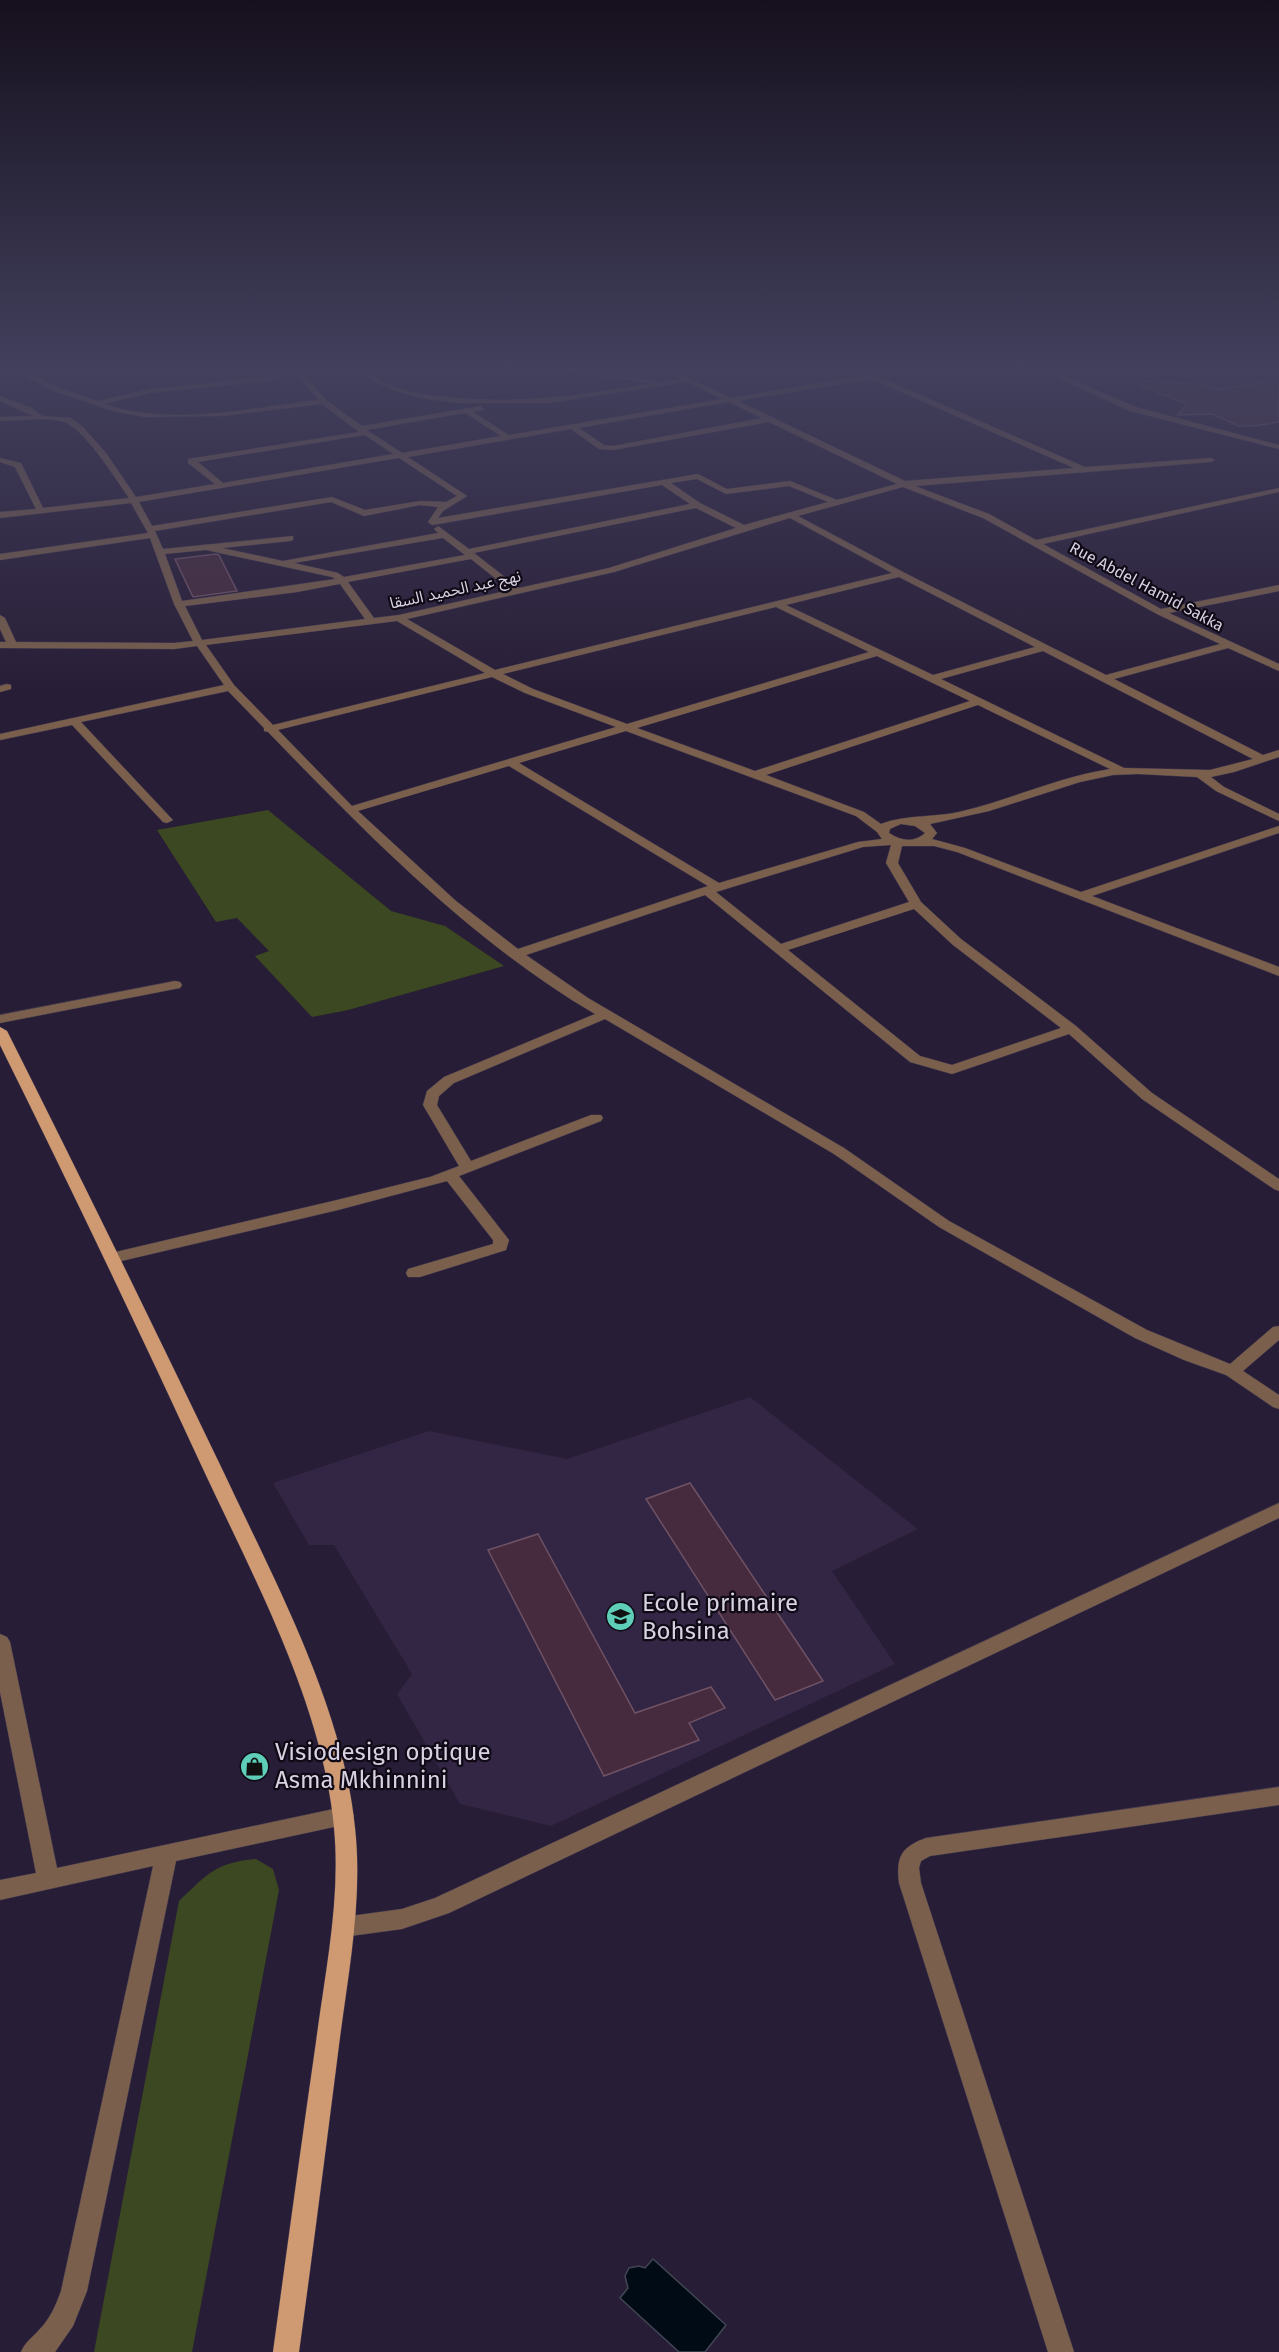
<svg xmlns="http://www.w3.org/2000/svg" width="1279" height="2352" viewBox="0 0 1279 2352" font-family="'Fira Sans','Noto Sans Arabic',sans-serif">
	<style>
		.built { fill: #322644 }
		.green { fill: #3c4821 }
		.water { fill: #000b16; stroke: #404653; stroke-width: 1.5 }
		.building { fill: #452b3d; stroke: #6f5265; stroke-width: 1.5 }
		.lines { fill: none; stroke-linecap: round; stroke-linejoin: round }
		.minor-casing { stroke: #443a51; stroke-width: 1 }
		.major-casing { stroke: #443a51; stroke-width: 1 }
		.minor { fill: #795f4c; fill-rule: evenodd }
		.major { fill: #cf9a72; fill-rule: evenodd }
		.labels { text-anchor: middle; stroke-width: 4.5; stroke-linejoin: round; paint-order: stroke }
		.far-street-label { font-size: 16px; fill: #d7d1e1; stroke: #0f0a15 }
		.near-poi-label { font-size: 24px; fill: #d7d1e1; stroke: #0f0a15; text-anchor: start }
	</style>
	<rect width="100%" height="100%" fill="#281d36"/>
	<!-- built -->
	<path class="built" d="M750 1397 918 1529 832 1571 895 1664 551 1826 460 1804 397 1694 412 1674 334 1545H309L273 1483 429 1431 567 1459Z"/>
	<!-- green -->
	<g class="green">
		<path d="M268 810 391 911 445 926 504 966 348 1010 312 1017 255 956 269 951 237 918 216 922 157 830Z"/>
		<path d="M256 1859 273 1869 279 1890 192 2352H94L179 1901C208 1874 214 1863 256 1859Z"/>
	</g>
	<!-- water -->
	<path class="water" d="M653 2259 726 2325 705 2352H679L620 2298 628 2288 625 2276 629 2268 639 2266 645 2268Z"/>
	<!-- building -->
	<g class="building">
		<path d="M1279 380V422L1254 426H1239L1212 414 1178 415 1187 404 1139 385V381L1200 384 1219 389Z"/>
		<path d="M216 554 219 555 237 591 193 597 175 559Z"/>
		<path d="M690 1483 823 1681 775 1700 646 1499Z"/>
		<path d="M538 1534 635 1713 711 1687 725 1708 689 1723 699 1740 604 1776 488 1550Z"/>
	</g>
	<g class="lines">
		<defs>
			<g id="minor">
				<path d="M15 365H22L48 383 97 401 150 389 266 377 272 374 267 365H273L280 375 268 381 150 393 104 404C171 427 249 408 318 400L290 365H296L326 400 362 426 481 406 484 410 473 412 509 435 722 399 687 382 549 403H458L426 399 395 391 373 381 358 365H364C369 369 373 374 377 378 394 390 419 394 439 396 521 407 599 392 681 379L654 365H662L671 369 716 365 713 367 677 372 731 398 865 375 844 365H852L1085 467 1211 458 1215 460 1211 462 915 486 989 514 1036 540 1279 488V492L1043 544 1161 609 1279 585V591L1169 613 1279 664V671L1228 648 1114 679 1263 755 1279 750V757L1234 772 1211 777 1224 787 1279 814V821L1216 791 1197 777 1138 774 1113 775 1080 782 989 811 930 824 937 833 932 839 965 848 1081 892 1279 826V833L1092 896 1279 967V976L957 852 934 846H902L898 863 921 902 961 939 1076 1026 1152 1093 1279 1179V1191L1274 1189 1142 1099 1069 1034 952 1074 910 1062 705 895 526 955 588 998 844 1148 949 1221 1147 1330 1230 1364 1273 1327 1279 1326V1340L1243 1371 1279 1395V1409L1273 1407 1226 1375 1184 1360 1135 1338 939 1227 834 1154 605 1019 454 1083 439 1096 437 1105 471 1161 591 1115H601L603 1118 601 1121 459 1176 509 1240 506 1250 420 1277H408L406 1273 408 1269 493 1244V1240L447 1181 338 1210 113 1263 107 1262 105 1258 107 1254 337 1200 430 1177 459 1166 423 1105 427 1091 444 1077 595 1014C471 941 368 835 268 732L264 731V728L228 691 81 722 171 818 173 820 167 823 163 822 72 725 0 740V734L224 685 197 646 174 649 0 648V642H6L0 629V615L5 618 16 642 174 643 193 641 174 604 150 538 0 560V554L148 533 131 503 0 518V512L36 509 15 467 0 462V458L21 463 43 508 129 498C117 481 82 424 61 421 42 417 19 421 0 421V417L33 416 0 401V396L32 408 42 416 71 418 83 427 106 453 136 497 215 484 188 463V459L359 432 322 404 222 416 145 417 113 411 51 390 29 378ZM872 379 1074 468 905 481 738 401ZM729 402 762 418 613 446 604 445 579 428ZM465 413 501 436 402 453 367 430ZM769 422 897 484 837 500 790 481 727 489 698 474 438 518 443 511 467 496 408 457 571 429 599 449 613 450ZM365 435 393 454 223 483 198 462ZM399 458 457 496 446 502 420 501 365 510 332 497 152 526 139 502ZM697 479 726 494 789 486 828 502 744 525 700 503 671 483ZM662 485 690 504 469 549 438 526 434 529 438 533 283 561 222 548 290 541 293 540V536L163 549 155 531 331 502 364 516 420 505 438 507 428 522 432 525ZM903 487 983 518 1157 614 1220 644 1106 675 903 572 798 516ZM696 508 736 528 609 568 519 588 474 553ZM790 518 892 573 495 670 407 619 614 572ZM443 538 465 555 344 577 338 573 294 563ZM206 550 332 577 335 579 182 601 165 554ZM471 559 510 590 399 615 374 618 348 582ZM899 577 1035 647 933 675 786 605ZM340 584 365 619 202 640 185 606 297 592ZM776 607 869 652 627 724 533 689 503 674ZM397 621 485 673 273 725 234 685 206 645ZM1043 651 1253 759 1210 770 1124 768 941 679ZM877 656 970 701 755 771 637 728ZM492 677 525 693 616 727 352 806 278 730ZM978 705 1110 769C1059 777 1012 799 963 811 936 818 907 814 881 824L864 812 766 775ZM626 731 856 816 877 832 882 839 858 842 719 883 519 763ZM509 766 708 886 518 949 456 901 358 811ZM901 824 915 826 925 833C914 843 901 841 889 833L890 829ZM891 845 886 863 909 902 781 944 716 892 863 847ZM914 909 953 945 1061 1028 952 1065 920 1056 788 950Z"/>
				<path d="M465 365H523L505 370Z"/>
				<path d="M524 365H540L656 381 652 383Z"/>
				<path d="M1030 365H1038L1136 407 1279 445V449L1130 411Z"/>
				<path d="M7 684 11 685V689L0 692V686Z"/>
				<path d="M175 981 180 982 182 985 180 988 0 1023V1015Z"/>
				<path d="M1279 1503V1518L449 1913 402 1929 343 1937 335 1934 332 1927 335 1920 343 1917 402 1909 435 1898Z"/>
				<path d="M0 1634 7 1637 10 1642 57 1868 343 1807 351 1810 354 1816 351 1822 343 1825 176 1861 87 2291 73 2326 55 2352H21C25 2342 32 2338 39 2330 50 2319 56 2305 61 2291L153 1866 0 1900V1880L36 1873 0 1692Z"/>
				<path d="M1279 1787V1805L930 1856 921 1861 919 1868 921 1883 1074 2352H1048L899 1883C896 1857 901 1847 926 1838Z"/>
			</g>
			<path id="major" d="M0 1027 7 1031C81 1178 153 1325 224 1473 275 1582 343 1707 355 1828 363 1900 348 1974 339 2045 326 2147 313 2250 299 2352H273C287 2249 301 2146 316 2042 325 1972 341 1899 334 1828 323 1706 255 1580 204 1471 138 1328 70 1186 0 1045Z"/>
		</defs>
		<!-- minor casing -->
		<use href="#minor" class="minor-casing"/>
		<!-- major casing -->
		<use href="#major" class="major-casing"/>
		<!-- minor -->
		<use href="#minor" class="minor"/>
		<!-- major -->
		<use href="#major" class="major"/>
	</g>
	<!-- sky -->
	<linearGradient id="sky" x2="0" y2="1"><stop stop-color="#16101e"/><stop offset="0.53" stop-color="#42405d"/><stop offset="1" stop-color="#42405d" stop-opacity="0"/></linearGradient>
	<rect width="1279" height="694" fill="url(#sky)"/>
	<!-- icons -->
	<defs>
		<symbol id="school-disc" viewBox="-11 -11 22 22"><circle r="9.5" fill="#5eceb8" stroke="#0f0a15"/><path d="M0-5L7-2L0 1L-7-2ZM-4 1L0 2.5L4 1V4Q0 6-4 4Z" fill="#111"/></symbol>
		<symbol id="shop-disc" viewBox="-11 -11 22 22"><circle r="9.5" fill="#5eceb8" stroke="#0f0a15"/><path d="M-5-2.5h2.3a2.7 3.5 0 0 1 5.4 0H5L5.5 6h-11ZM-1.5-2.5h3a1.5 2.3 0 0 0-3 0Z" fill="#111"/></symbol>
	</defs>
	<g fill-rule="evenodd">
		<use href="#school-disc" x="604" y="1600" width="33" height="33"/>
		<use href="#shop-disc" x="238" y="1750" width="33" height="33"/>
	</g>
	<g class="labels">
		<!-- far-street labels -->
		<g class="far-street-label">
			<text transform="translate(1147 586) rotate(28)" y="6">Rue Abdel Hamid Sakka</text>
			<text transform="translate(455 589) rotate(-12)" y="6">نهج عبد الحميد السقا</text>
		</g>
		<!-- near-poi labels -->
		<g class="near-poi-label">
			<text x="642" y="1611">Ecole primaire<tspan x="642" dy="28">Bohsina</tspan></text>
			<text x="275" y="1760">Visiodesign optique<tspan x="275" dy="28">Asma Mkhinnini</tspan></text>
		</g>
	</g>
</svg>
